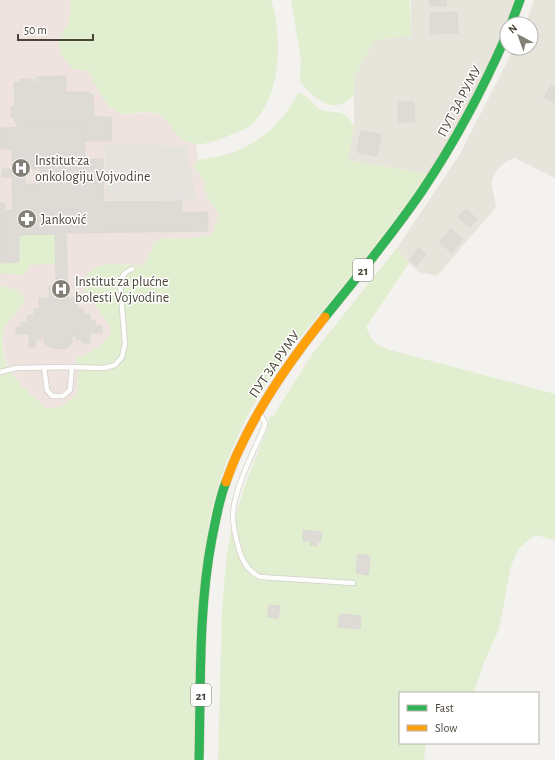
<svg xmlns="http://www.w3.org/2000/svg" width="555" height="760" viewBox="0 0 555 760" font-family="'Alegreya Sans',sans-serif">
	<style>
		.residential { fill: #e7e4dc }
		.medical { fill: #eee3df }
		.green { fill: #e1eecf }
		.parking { fill: #e6e3df }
		.building { fill: #dedbd6; stroke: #dcd9d4; fill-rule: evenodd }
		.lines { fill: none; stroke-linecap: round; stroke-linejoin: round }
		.lane-casing { stroke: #d2d0cb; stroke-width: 6 }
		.fast-casing { stroke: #d6cebb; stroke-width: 10 }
		.slow-casing { stroke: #d6cebb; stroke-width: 10 }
		.lane { stroke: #fdfdfc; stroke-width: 4.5 }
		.fast { stroke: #30b455; stroke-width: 9 }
		.slow { stroke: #ff9f0a; stroke-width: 9 }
		.labels { text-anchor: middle; stroke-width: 3; stroke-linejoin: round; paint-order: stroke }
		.shield { fill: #fff; stroke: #817c74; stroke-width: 1 }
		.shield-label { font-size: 13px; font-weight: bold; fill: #4b4439 }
		.street-label { font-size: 14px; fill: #4b4439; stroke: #fff }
		.poi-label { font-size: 14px; fill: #4b4439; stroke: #fff; text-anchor: start }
	</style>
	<rect width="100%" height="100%" fill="#f4f2ee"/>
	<!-- residential -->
	<g class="residential">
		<path d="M411 0H516L502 36 473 99 428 174 347 160 354 126V78L375 40 411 36Z"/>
		<path d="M534 0H555V178L515 158 507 161 498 169 492 179V186L496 207 437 276 419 272 409 263 397 248 460 154 514 48H531V24H526Z"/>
	</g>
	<!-- medical -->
	<path class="medical" d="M0 0H71L70 20 58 42 73 69 88 71 104 99 110 108 124 115 146 112 159 114 170 124 179 138 196 144 198 160 193 165 203 180 208 199 219 213 213 234 189 239 163 238 155 242 144 265 106 264 83 289 106 319 111 329 109 337 93 351 76 359 78 374 77 395 60 407 46 408 24 388 12 374 4 357 2 332 26 298 16 290 0 286Z"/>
	<!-- green -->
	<g class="green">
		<path d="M71 0H271C283 38 282 97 250 126 244 130 235 133 228 136 218 140 206 145 196 144 191 143 182 140 179 137 171 130 169 119 159 114 152 111 142 112 135 113 131 114 127 115 123 114 104 109 97 87 88 71L73 69 62 56 58 42 70 19Z"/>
		<path d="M291 0H410L411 36 375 40 354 78V95C334 117 315 99 300 82L301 60Z"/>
		<path d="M298 93C307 94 311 103 318 108 327 114 335 110 343 114 348 116 351 122 354 126L348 160 428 174C399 215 368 256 336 294 324 310 310 325 297 341 253 396 222 457 208 527L194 760H0V286L17 290 26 298 2 332C3 340 2 349 4 357 10 379 30 393 46 408L60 407 77 395 78 374 76 359C90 353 107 345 111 329L106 319 83 289V280L91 270 106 264 144 265 155 242 163 238 189 239 213 234 219 213 208 199 203 180 193 165 198 160C208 158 218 157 228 154 259 144 284 122 298 93Z"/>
		<path d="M55 234 56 264 30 265 28 271 22 275 0 273V263L19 262V235Z"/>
		<path d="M397 248 409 263 366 327 371 338 378 345 390 350 555 394V540L535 535 519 548 511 566 499 629 483 665 474 693H400V743H426L424 760H218L222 609 227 552 231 531 246 482 267 430 269 422 268 418 273 416 313 353Z"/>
	</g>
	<!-- parking -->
	<path class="parking" d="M105 144 186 146 196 200 106 199Z"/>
	<!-- building -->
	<g class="building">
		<path d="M429 0H446V6H430Z"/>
		<path d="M457 12 458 33 430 34V13Z"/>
		<path d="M66 76V92H89V94H93L94 117H111L112 141H84V126L17 128V122H15L14 117H11V106H15L14 82H20V79H33V83H36V77Z"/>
		<path d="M551 85 555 87V103L544 98Z"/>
		<path d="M398 102H414L415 122H398Z"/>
		<path d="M84 126 85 159H103L104 202 182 201V213L208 212V231L66 233 68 298H78V309H84V314H90V321L95 320V326H102V333H90V343H83V340H76V336H72V343L68 347 62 349 52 348 47 345 44 343V337H41V340H36V347H29V334H16V327H21V322H27V315H34V309H39V298H49V286H56L55 234 19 235V262L0 263V203H5V210H13L12 177H2V169H12V149H0V128ZM25 169H40V184H25Z"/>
		<path d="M361 131 381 135 377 156 357 152Z"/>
		<path d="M466 209 477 219 470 227 458 217Z"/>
		<path d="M451 229 463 239 452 253 439 242Z"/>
		<path d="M419 248 426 255 416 266 409 260Z"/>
		<path d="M303 530 322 532 320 542H317V546L310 545 311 541H303Z"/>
		<path d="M358 554 370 556 368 575 356 573Z"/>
		<path d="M269 605 280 606 278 618 268 617Z"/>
		<path d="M340 614 361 616 360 629 338 627Z"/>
	</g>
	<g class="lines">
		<defs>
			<g id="lane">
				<path d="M44 367 47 390 52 396H63L70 390 72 367"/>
				<path d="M0 372 16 368 68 367 104 368 115 365 122 357 125 344 120 283C122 275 125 272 132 269"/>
				<path d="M260 413 265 423 264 428C254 450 233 492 233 515 233 524 235 534 237 542 241 558 245 569 260 577L353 583"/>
			</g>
			<g id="fast">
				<path d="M511 24 520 0"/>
				<path d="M325 317C358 276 392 235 422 191 455 142 483 89 507 34"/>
				<path d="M199 760C201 686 198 611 212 538 216 519 219 499 226 482"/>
			</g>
			<path id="slow" d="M226 482C230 471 234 460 239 450 261 402 292 358 325 317"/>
		</defs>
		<!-- lane casing -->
		<use href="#lane" class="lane-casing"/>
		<!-- fast casing -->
		<use href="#fast" class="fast-casing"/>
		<!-- slow casing -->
		<use href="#slow" class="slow-casing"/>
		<!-- lane -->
		<use href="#lane" class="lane"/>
		<!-- fast -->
		<use href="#fast" class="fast"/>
		<!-- slow -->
		<use href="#slow" class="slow"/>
	</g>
	<!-- icons -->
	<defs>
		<symbol id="hospital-disc" viewBox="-11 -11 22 22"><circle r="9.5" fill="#868178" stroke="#fff"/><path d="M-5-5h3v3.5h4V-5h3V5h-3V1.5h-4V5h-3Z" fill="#fff"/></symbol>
		<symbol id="pharmacy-disc" viewBox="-11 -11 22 22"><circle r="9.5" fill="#868178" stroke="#fff"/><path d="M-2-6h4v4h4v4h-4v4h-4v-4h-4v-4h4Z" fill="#fff"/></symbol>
	</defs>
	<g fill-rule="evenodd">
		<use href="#hospital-disc" x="10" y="157" width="22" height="22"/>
		<use href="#pharmacy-disc" x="16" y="208" width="22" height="22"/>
		<use href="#hospital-disc" x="50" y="278" width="22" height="22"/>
	</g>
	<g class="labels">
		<!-- shield labels -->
		<g class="shield">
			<rect x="353" y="259" width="20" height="22" rx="3"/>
			<rect x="191" y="684" width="20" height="22" rx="3"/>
		</g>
		<g class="shield-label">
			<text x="363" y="275">21</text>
			<text x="201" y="700">21</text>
		</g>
		<!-- street labels -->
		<g class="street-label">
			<text transform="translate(459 101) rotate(-62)" y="5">ПУТ ЗА РУМУ</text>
			<text transform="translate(274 364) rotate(-55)" y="5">ПУТ ЗА РУМУ</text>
		</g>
		<!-- poi labels -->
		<g class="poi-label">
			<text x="35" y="165">Institut za<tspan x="35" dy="16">onkologiju Vojvodine</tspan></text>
			<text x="41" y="224">Janković</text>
			<text x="75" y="286">Institut za plućne<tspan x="75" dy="16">bolesti Vojvodine</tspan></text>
		</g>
	</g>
	<!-- legend -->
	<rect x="399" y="692" width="140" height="52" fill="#ffffff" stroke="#b7b4b0"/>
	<rect x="407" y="705" width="20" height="6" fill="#30b455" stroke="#b7b4b0"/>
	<text x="435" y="712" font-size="12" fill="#4b4439">Fast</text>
	<rect x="407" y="725" width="20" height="6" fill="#ff9f0a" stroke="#b7b4b0"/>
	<text x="435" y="732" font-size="12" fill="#4b4439">Slow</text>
	<!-- north arrow -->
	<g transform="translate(519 36) rotate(319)"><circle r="19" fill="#ffffff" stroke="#b7b4b0"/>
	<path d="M0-3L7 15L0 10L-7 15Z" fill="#868178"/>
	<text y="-6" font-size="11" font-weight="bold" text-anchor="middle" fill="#4b4439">N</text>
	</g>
	<!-- scale -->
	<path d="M18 34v6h75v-6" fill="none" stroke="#4b4439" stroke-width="2"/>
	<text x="24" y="34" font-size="12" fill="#4b4439" stroke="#ffffff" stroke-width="3" paint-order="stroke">50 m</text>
</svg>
